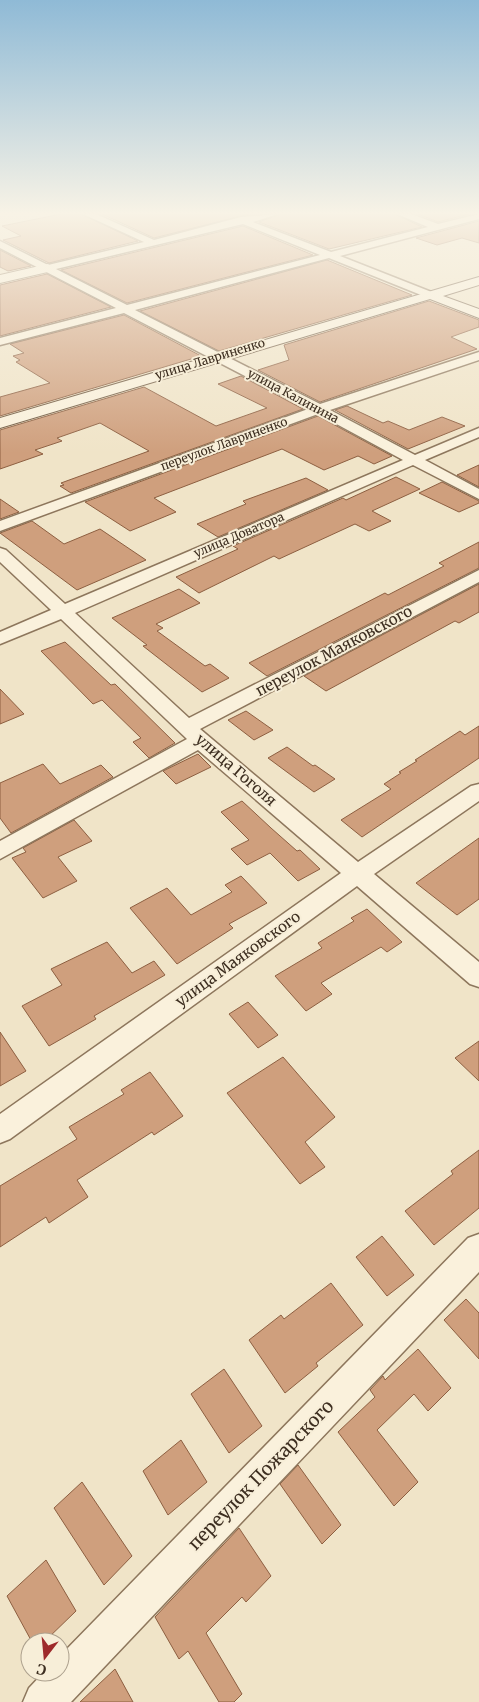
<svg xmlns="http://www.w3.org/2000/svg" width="479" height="1702" viewBox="0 0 479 1702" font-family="Merriweather,serif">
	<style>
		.building { fill: #cf9f7d; stroke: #8d5f41 }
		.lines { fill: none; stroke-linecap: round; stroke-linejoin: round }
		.minor-casing { stroke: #8d765c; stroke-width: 3 }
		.tertiary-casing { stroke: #8d765c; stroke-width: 2 }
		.secondary-casing { stroke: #6f573f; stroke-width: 2 }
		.minor { fill: #faf1dc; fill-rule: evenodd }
		.tertiary { fill: #faf1dc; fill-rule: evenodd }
		.secondary { fill: #faf1dc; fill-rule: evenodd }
		.labels { text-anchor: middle; stroke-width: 4; stroke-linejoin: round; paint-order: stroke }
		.far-street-label { font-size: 12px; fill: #3d2e20; stroke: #f7eed8 }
		.street-label { font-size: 15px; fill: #3d2e20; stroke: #f7eed8 }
		.near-street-label { font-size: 18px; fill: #3d2e20; stroke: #f7eed8 }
	</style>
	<rect width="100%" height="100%" fill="#f0e4c8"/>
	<!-- building -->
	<g class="building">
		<path d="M61 214H81L138 241 49 263 3 240 21 236 2 226Z"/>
		<path d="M102 214H249L154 238Z"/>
		<path d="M280 214H395L422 227 329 249 259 222Z"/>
		<path d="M418 214H469L438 222Z"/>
		<path d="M479 221V243L462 238 437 245 416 238Z"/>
		<path d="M243 226 313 255 127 303 61 270Z"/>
		<path d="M0 250 31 266 8 271 0 267Z"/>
		<path d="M327 260 412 295 219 351 140 311Z"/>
		<path d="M47 274 111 307 0 336V285Z"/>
		<path d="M429 301 479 320V327L451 337 477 349 320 402 258 370 289 360 284 345Z"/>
		<path d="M124 315 201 356 0 416V397L50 383 16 362 20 360 13 356 24 353 10 344Z"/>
		<path d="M241 376 303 409 71 493 60 486 64 485 61 483 149 451 100 423 57 438 62 441 35 450 43 454 0 469V430L144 387 216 426 267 408 218 384Z"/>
		<path d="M347 406 383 423 388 421 409 430 442 417 465 426 408 449 335 410Z"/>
		<path d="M318 416 392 456 374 464 358 456 324 470 282 449 154 498 176 512 130 531 85 502Z"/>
		<path d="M479 465V487L457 475Z"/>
		<path d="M396 477 420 489 372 511 391 521 369 531 355 524 279 559 274 556 199 593 176 577 238 549 233 546 343 498 346 500Z"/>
		<path d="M306 478 328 490 218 537 197 524 246 504 243 501Z"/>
		<path d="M442 482 479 501V503L459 512 419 493Z"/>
		<path d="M0 499 19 512 0 519Z"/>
		<path d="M32 521 64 544 100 529 146 560 77 590 0 533Z"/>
		<path d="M479 542V568L267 676 249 663 385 593 388 595 444 566 439 563Z"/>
		<path d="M479 584V612L459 623 455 621 326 691 304 676Z"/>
		<path d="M179 589 200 603 156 624 163 628 157 631 205 666 210 664 229 678 202 692 143 646 147 645 112 618Z"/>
		<path d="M65 642 111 685 115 684 175 743 149 758 133 742 141 738 102 700 93 704 41 651Z"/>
		<path d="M0 689 24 714 0 724Z"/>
		<path d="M246 711 273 730 254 740 228 720Z"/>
		<path d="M479 726V758L362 837 341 820 391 789 384 784 401 773 399 772 417 761 415 760 460 731 465 735Z"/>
		<path d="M287 747 313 766 315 765 335 779 314 792 268 758Z"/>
		<path d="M198 754 211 767 176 784 163 771Z"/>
		<path d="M43 764 60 784 101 765 113 777 11 833 0 818V783Z"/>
		<path d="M242 801 271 828 297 851 300 850 320 869 298 881 270 853 247 865 231 849 249 840 221 812Z"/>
		<path d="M74 820 92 841 58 857 77 881 43 898 12 858 26 852 23 848Z"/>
		<path d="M479 838V899L457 915 416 883Z"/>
		<path d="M241 876 267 903 229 924 233 928 177 964 130 908 167 888 191 915 232 892 225 885Z"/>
		<path d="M367 909 402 942 387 952 381 947 321 983 332 994 306 1011 275 976 322 948 318 943 354 921 351 918Z"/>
		<path d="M107 942 132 973 154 961 165 975 94 1016 96 1019 49 1046 22 1006 62 985 51 969Z"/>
		<path d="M248 1002 278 1035 258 1048 229 1014Z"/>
		<path d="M0 1032 26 1071 0 1086Z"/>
		<path d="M479 1041V1081L455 1058Z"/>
		<path d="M283 1057 335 1117 305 1142 325 1167 300 1184 227 1093Z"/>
		<path d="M150 1072 183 1116 154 1135 152 1132 77 1180 88 1197 49 1223 46 1217 0 1247V1186L77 1139 69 1127 124 1094 121 1090Z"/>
		<path d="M479 1150V1208L434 1245 405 1211 453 1174 451 1171Z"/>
		<path d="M382 1236 414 1275 387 1296 356 1257Z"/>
		<path d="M331 1283 363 1325 316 1363 318 1366 285 1393 249 1340 281 1315 284 1319Z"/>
		<path d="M466 1299 479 1313V1359L444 1320Z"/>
		<path d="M418 1349 451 1388 428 1411 414 1394 377 1430 418 1482 394 1506 338 1432 375 1397 370 1390 383 1376 385 1380Z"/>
		<path d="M224 1369 262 1426 229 1453 191 1394Z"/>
		<path d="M181 1440 207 1482 168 1515 143 1471Z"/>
		<path d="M298 1465 341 1525 322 1544 280 1484Z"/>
		<path d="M82 1482 132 1556 104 1585 54 1508Z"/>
		<path d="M239 1528 271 1576 246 1602 242 1597 206 1633 242 1694 234 1702H219L188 1651 179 1659 155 1617Z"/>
		<path d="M46 1560 76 1611 44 1642H32L7 1596Z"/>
		<path d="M115 1669 133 1702H80Z"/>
	</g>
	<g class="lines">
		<defs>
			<g id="minor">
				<path d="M83 214H96L154 240 241 217 278 214 253 222 331 252 428 227 397 214H411L438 224 479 214V219L340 256 434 293V297H426L329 258 135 310 320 404 479 352V360L330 410 415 455 479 428V437L425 460 479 489V499L413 465 75 613 189 718 479 570V582L200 729 358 862 471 786 479 784V801L374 874 479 962V987L470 984 357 886 10 1139 0 1143V1114L341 873 198 750 0 859V841L187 739 61 619 0 644V632L51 610 0 562V548L6 550 65 604 403 460 318 414 0 531V521L308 409 124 313 0 345V338L116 308 0 248V241L48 265 144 242ZM243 224 320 255 127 305 56 269Z"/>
				<path d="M479 1234V1272L71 1702H23L29 1688 44 1672H60V1656L468 1238Z"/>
			</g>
			<path id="tertiary" d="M48 264 54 268 52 271 0 283V275Z"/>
			<path id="secondary" d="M479 277V285L443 296 479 309V318L430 299 0 428V418Z"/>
		</defs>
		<!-- minor casing -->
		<use href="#minor" class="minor-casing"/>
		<!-- tertiary casing -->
		<use href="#tertiary" class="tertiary-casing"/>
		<!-- secondary casing -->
		<use href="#secondary" class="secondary-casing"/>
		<!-- minor -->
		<use href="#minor" class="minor"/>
		<!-- tertiary -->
		<use href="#tertiary" class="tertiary"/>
		<!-- secondary -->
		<use href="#secondary" class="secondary"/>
	</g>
	<!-- sky -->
	<linearGradient id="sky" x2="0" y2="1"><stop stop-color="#8fbad6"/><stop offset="0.47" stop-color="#f8f3e6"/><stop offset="1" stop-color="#f8f3e6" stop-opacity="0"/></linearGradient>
	<rect width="479" height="453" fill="url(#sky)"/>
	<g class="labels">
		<!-- far-street labels -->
		<g class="far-street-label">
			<text transform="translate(210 359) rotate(-17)" y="4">улица Лавриненко</text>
			<text transform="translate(293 396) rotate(28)" y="4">улица Калинина</text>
			<text transform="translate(224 444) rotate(-20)" y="4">переулок Лавриненко</text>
			<text transform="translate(239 535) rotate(-23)" y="4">улица Доватора</text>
		</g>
		<!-- street labels -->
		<g class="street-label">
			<text transform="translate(334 651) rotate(-28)" y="5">переулок Маяковского</text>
			<text transform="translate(236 770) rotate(41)" y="5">улица Гоголя</text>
			<text transform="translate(238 959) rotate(-36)" y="5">улица Маяковского</text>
		</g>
		<!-- near-street labels -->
		<g class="near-street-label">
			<text transform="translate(261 1475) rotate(-46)" y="6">переулок Пожарского</text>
		</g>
	</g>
	<!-- north arrow -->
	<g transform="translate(45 1657) rotate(196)"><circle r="24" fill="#f7eed8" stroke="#ada18e"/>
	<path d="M0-4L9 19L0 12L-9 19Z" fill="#9e2a2b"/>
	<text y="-8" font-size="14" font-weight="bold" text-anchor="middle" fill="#3d2e20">С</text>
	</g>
</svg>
